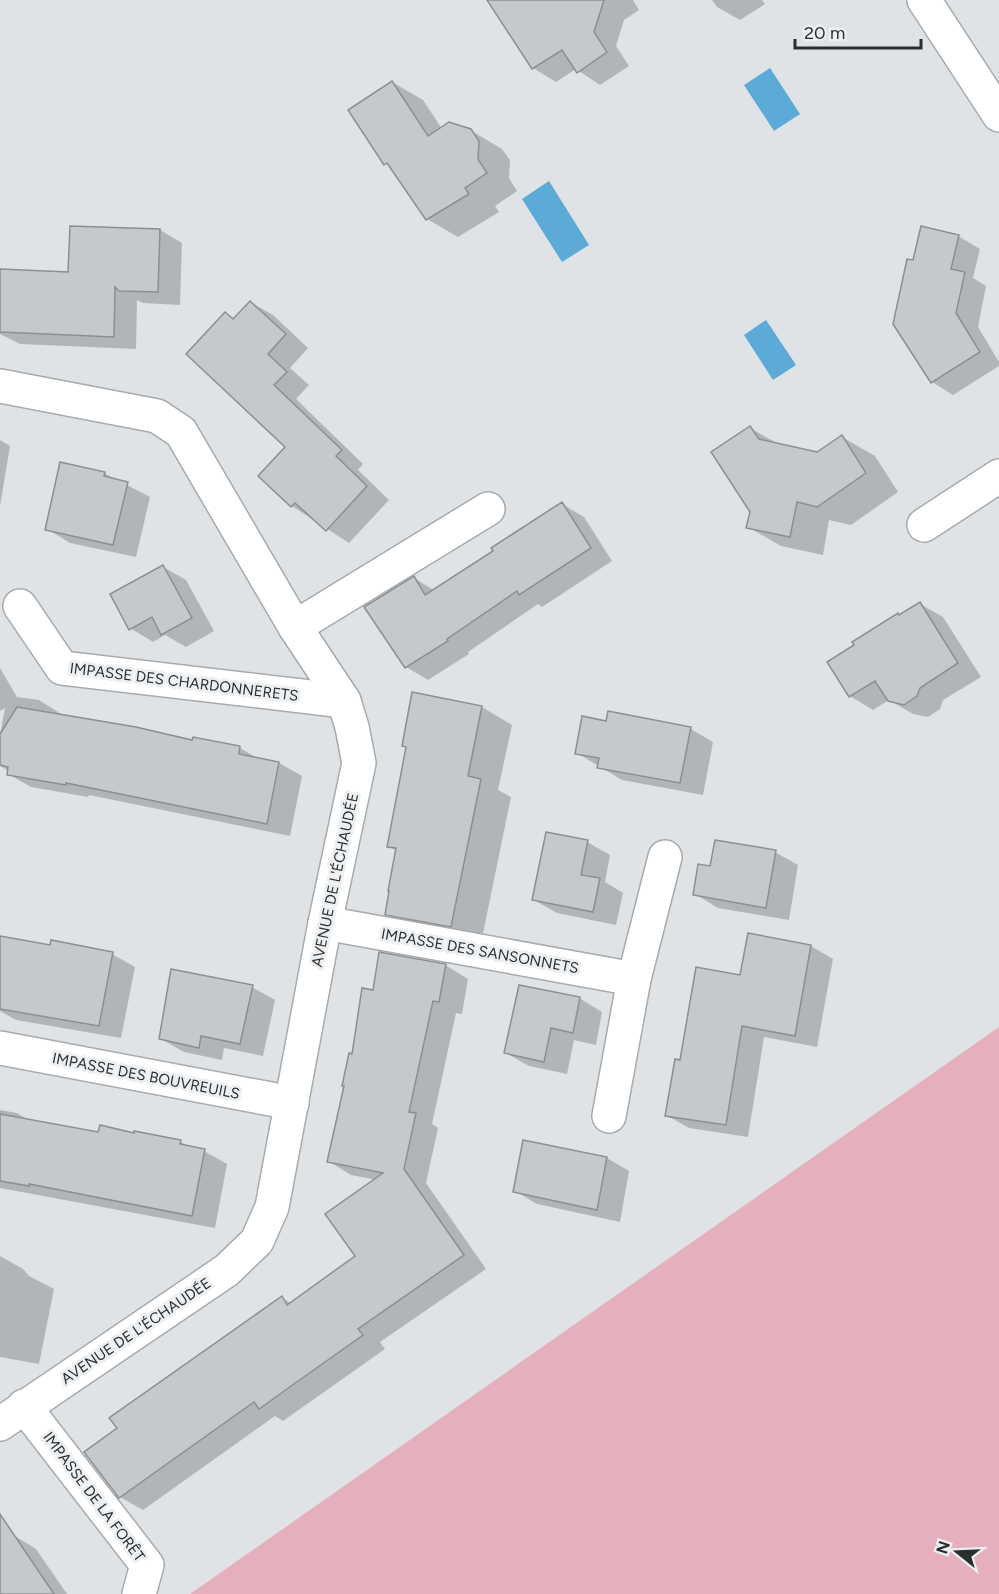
<svg xmlns="http://www.w3.org/2000/svg" width="999" height="1594" viewBox="0 0 999 1594" font-family="Figtree,sans-serif">
	<style>
		.green { fill: #e5afbd }
		.water { fill: #5baad7 }
		.shadow { fill: #0003 }
		.building { fill: #c5c9cb; stroke: #8c8f91; stroke-width: 1.5 }
		.lines { fill: none; stroke-linecap: round; stroke-linejoin: round }
		.minor-casing { stroke: #a7abad; stroke-width: 36 }
		.minor { stroke: #fff; stroke-width: 33 }
		.labels { text-anchor: middle; stroke-width: 6; stroke-linejoin: round; paint-order: stroke }
		.street-label { font-size: 15px; fill: #2b2d2e; stroke: #ecf0f2 }
	</style>
	<rect width="100%" height="100%" fill="#dfe3e5"/>
	<!-- green -->
	<path class="green" d="M999 1027V1594H190Z"/>
	<!-- water -->
	<g class="water">
		<path d="M770 68 800 114 774 131 744 85Z"/>
		<path d="M549 181 589 245 562 262 522 199Z"/>
		<path d="M766 320 796 365 773 380 744 335Z"/>
	</g>
	<!-- shadow -->
	<g class="shadow">
		<path d="M492 0H633L639 10 624 20 616 46 629 66 600 85 576 69 556 82 533 68 490 2Z"/>
		<path d="M712 0H762L765 4 740 20 717 7Z"/>
		<path d="M392 82 423 100 442 129 470 130 502 149 510 160 509 178 517 191 495 206 499 212 458 237 427 219 393 168 386 164Z"/>
		<path d="M71 228 160 230 182 243 180 305 143 303 137 300 136 349 20 344 0 334V270L70 273Z"/>
		<path d="M958 236 980 249 973 278 986 286 978 327 999 362V366L953 395 932 382 914 262Z"/>
		<path d="M250 302 273 315 308 348 290 368 309 385 296 399 363 464 358 470 389 500 349 543 292 506 287 447 225 314 235 319Z"/>
		<path d="M750 428 782 446 817 454 842 437 875 456 898 492 851 525 829 520 823 555 781 546 748 527 751 512Z"/>
		<path d="M0 440 10 446 0 506Z"/>
		<path d="M104 473 150 497 136 557 70 543 47 529Z"/>
		<path d="M562 504 584 517 612 561 542 607 538 604 468 652 469 654 428 680 406 667 414 578 435 591Z"/>
		<path d="M163 567 186 580 214 631 186 647 165 635 153 642 130 628Z"/>
		<path d="M920 604 943 617 981 677 943 700 940 709 928 717 913 714 889 700 873 710 850 696 829 662Z"/>
		<path d="M0 668 17 697 39 700 61 714V716L193 742 240 748 259 759 279 763 302 776 290 836 89 795 88 797 31 787 8 774 9 771 0 766V735L5 708 0 711Z"/>
		<path d="M414 694 482 707 512 725 498 790 511 797 481 943 417 931 387 914 397 851 388 846 408 748Z"/>
		<path d="M607 723 691 729 713 742 703 795 622 780 577 753Z"/>
		<path d="M587 842 610 855 605 882 623 893 616 925 557 913 534 900Z"/>
		<path d="M775 852 798 865 789 920 718 908 695 894 711 868Z"/>
		<path d="M0 939 112 954 135 967 121 1038 16 1020 0 1011Z"/>
		<path d="M811 946 833 959 817 1047 764 1037 748 1137 689 1128 666 1115 681 1062 741 977Z"/>
		<path d="M445 965 468 979 462 1014 456 1013 432 1124 438 1128 426 1183 486 1269 380 1342 385 1349 283 1421 275 1416 143 1510 120 1497 119 1429 282 1298 291 1303 357 1257 377 1180 351 1175 328 1161 353 1055 374 991Z"/>
		<path d="M252 987 275 1000 263 1056 224 1048 222 1060 184 1052 161 1039Z"/>
		<path d="M579 998 602 1012 596 1045 574 1040 567 1074 529 1066 506 1053Z"/>
		<path d="M0 1110 17 1113 30 1121 99 1134 101 1127 181 1142 192 1148 204 1151 227 1164 215 1228 0 1188Z"/>
		<path d="M524 1141 607 1158 629 1171 620 1222 537 1204 515 1191Z"/>
		<path d="M0 1256 23 1269 29 1276 54 1289 39 1364 0 1357Z"/>
		<path d="M13 1535 36 1549 67 1594H0V1544Z"/>
	</g>
	<!-- building -->
	<g class="building">
		<path d="M487 0H604L594 32 607 52 577 73 562 50 532 69Z"/>
		<path d="M392 81 428 136 449 122 471 129 479 141 478 159 487 173 465 188 469 194 426 220 387 163 384 165 348 110Z"/>
		<path d="M70 226 160 229 158 292 119 291 115 287 114 337 0 332V269L68 272Z"/>
		<path d="M921 226 959 235 951 269 965 272 956 313 980 352 931 383 893 324 907 259 913 260Z"/>
		<path d="M250 301 286 334 268 354 287 372 274 385 342 450 336 456 367 486 326 531 295 503 291 507 258 476 285 447 186 354 225 312 233 319Z"/>
		<path d="M750 426 759 439 817 452 842 435 866 473 817 507 797 502 790 537 746 528 750 512 711 452Z"/>
		<path d="M60 462 105 472 104 476 128 482 113 545 45 530Z"/>
		<path d="M562 502 591 548 519 595 517 591 447 639 448 641 405 668 364 607 414 576 425 595 493 551 491 548Z"/>
		<path d="M163 565 192 618 161 635 152 617 129 630 110 594Z"/>
		<path d="M920 602 958 663 920 688 917 696 904 705 888 701 875 681 849 697 827 662 854 645 852 642 898 613 899 615Z"/>
		<path d="M412 692 482 706 468 776 481 779 451 927 385 915 389 891H388L396 848 387 847 406 747 402 746Z"/>
		<path d="M17 707 136 727 192 740 193 737 240 746 239 754 279 762 267 824 66 783V785L7 775 8 767 0 765V734Z"/>
		<path d="M608 711 691 727 680 783 597 768 599 758 575 754 582 716 606 721Z"/>
		<path d="M546 832 588 840 581 875 600 878 593 912 532 900Z"/>
		<path d="M715 840 776 850 766 908 693 895 698 864 710 866Z"/>
		<path d="M748 933 811 945 795 1036 742 1026 726 1125 665 1116 675 1059 680 1060 696 967 740 975Z"/>
		<path d="M0 936 50 945 51 940 113 952 99 1026 0 1009Z"/>
		<path d="M379 952 446 964 439 1002 433 1001 409 1112 416 1113 404 1169 464 1255 358 1329 363 1335 294 1384 259 1409 254 1402 119 1498 84 1452 117 1428 109 1418 282 1296 287 1305 355 1256 325 1214 383 1173 327 1162 344 1086H342L349 1053 352 1054 362 988 373 990Z"/>
		<path d="M171 969 253 985 240 1044 201 1036 199 1048 159 1039Z"/>
		<path d="M519 985 580 997 573 1033 551 1028 544 1062 504 1053Z"/>
		<path d="M0 1114 98 1132 100 1125 134 1133V1131L181 1140 180 1144 205 1149 192 1216 29 1184V1186L0 1181Z"/>
		<path d="M523 1140 607 1157 597 1210 513 1192Z"/>
		<path d="M0 1514 54 1594H0Z"/>
	</g>
	<g class="lines">
		<defs>
			<g id="minor">
				<path d="M924 0 999 115"/>
				<path d="M0 386 157 416 181 432 295 627 344 701 352 727 359 763 325 923 272 1207 257 1241 227 1270 0 1424"/>
				<path d="M924 525 999 476"/>
				<path d="M20 606 62 668 344 701"/>
				<path d="M295 627 488 509"/>
				<path d="M325 923 634 979"/>
				<path d="M0 1048 292 1103"/>
				<path d="M609 1116 634 979 665 857"/>
				<path d="M24 1406 147 1565 139 1594"/>
			</g>
		</defs>
		<!-- minor casing -->
		<use href="#minor" class="minor-casing"/>
		<!-- minor -->
		<use href="#minor" class="minor"/>
	</g>
	<g class="labels">
		<!-- street labels -->
		<g class="street-label">
			<text transform="translate(184 682) rotate(7)" y="5">IMPASSE DES CHARDONNERETS</text>
			<text transform="translate(335 880) rotate(-78)" y="5">AVENUE DE L'ÉCHAUDÉE</text>
			<text transform="translate(480 951) rotate(10)" y="5">IMPASSE DES SANSONNETS</text>
			<text transform="translate(146 1076) rotate(11)" y="5">IMPASSE DES BOUVREUILS</text>
			<text transform="translate(136 1331) rotate(-34)" y="5">AVENUE DE L'ÉCHAUDÉE</text>
			<text transform="translate(94 1497) rotate(53)" y="5">IMPASSE DE LA FORÊT</text>
		</g>
	</g>
	<!-- north arrow -->
	<g transform="translate(957 1552) rotate(288)" stroke="#ecf0f2" stroke-width="4.5" paint-order="stroke">
	<path d="M0-4.5L10 22L0 15L-10 22Z" fill="#2b2d2e"/>
	<text y="-9" font-size="16" font-weight="bold" text-anchor="middle" fill="#2b2d2e">N</text>
	</g>
	<!-- scale -->
	<path d="M795 39v9h126v-9" fill="none" stroke="#2b2d2e" stroke-width="3"/>
	<text x="804" y="39" font-size="18" fill="#2b2d2e" stroke="#ecf0f2" stroke-width="4.5" paint-order="stroke">20 m</text>
</svg>
